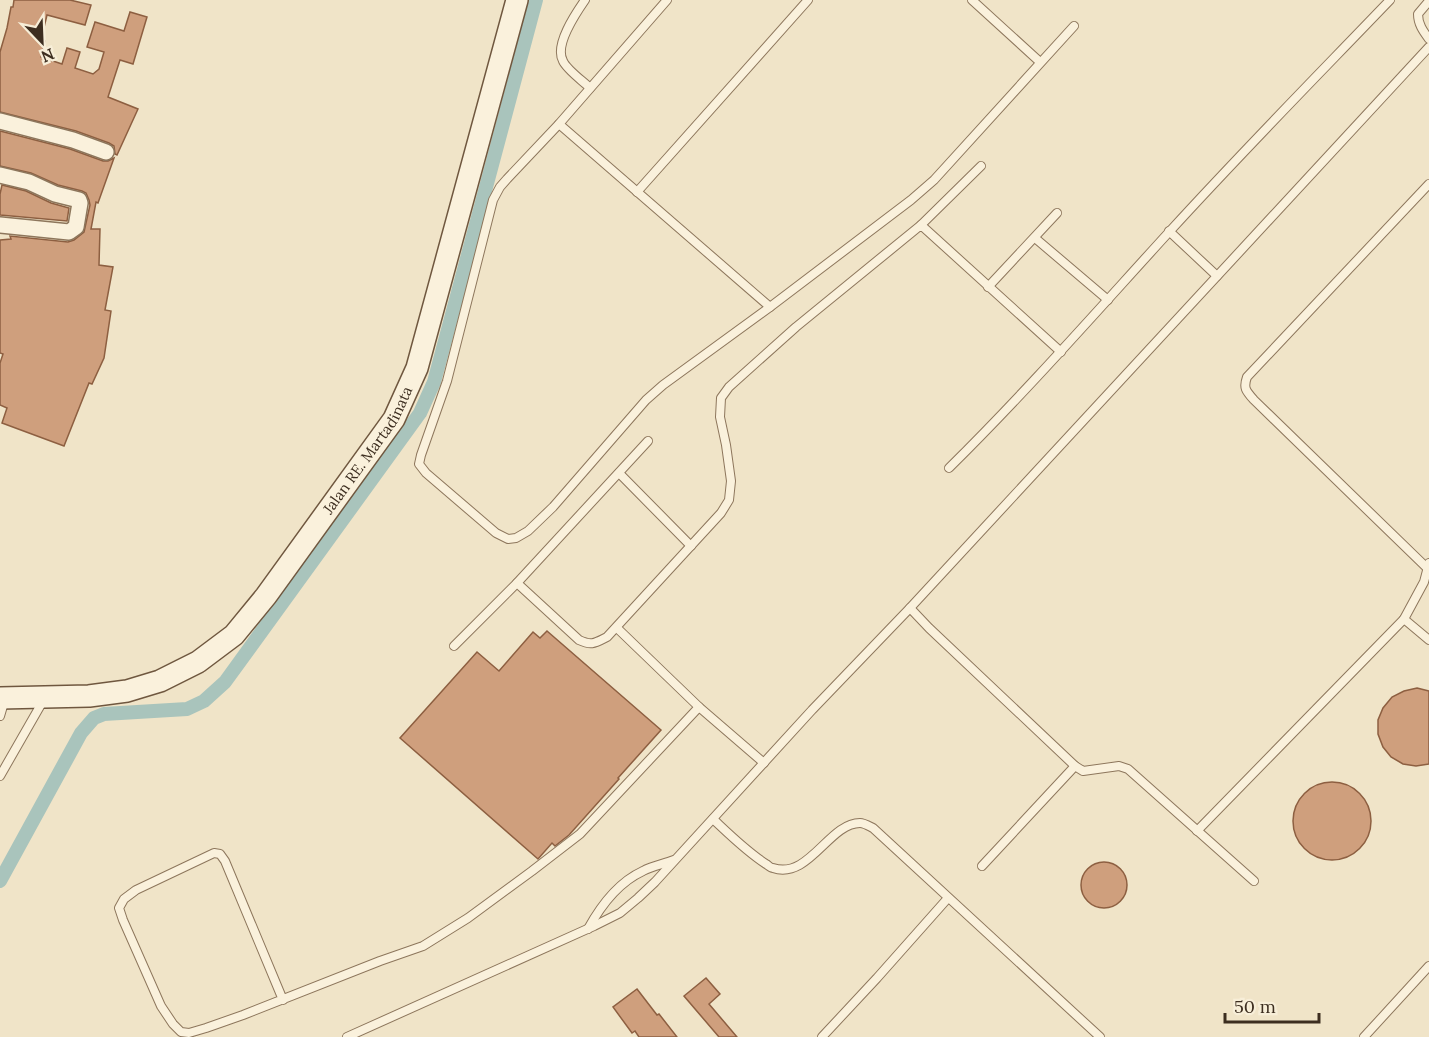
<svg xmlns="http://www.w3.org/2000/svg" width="1429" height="1037" viewBox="0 0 1429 1037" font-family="Lora,serif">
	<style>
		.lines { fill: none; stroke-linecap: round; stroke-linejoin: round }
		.canal { stroke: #a9c4bc; stroke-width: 14 }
		.building { fill: #cf9f7d; stroke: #8d5f41; stroke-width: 1.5 }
		.lane-casing { stroke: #8d765c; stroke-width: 10 }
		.street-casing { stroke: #8d765c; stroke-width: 18 }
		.secondary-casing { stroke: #6f573f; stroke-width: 24 }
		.lane { stroke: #faf1dc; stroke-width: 8 }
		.street { stroke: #faf1dc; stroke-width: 15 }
		.secondary { stroke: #faf1dc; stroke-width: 21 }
		.labels { text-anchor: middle; stroke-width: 6; stroke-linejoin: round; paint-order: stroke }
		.street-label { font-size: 15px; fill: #3d2e20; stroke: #f7eed8 }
	</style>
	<rect width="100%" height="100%" fill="#f0e4c8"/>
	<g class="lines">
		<!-- canal -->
		<path class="canal" d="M0 881 81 733 94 718 104 714 187 709 204 701 225 682 420 413 434 382 536 0"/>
	</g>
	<!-- building -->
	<g class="building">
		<path d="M14 0H70L91 5 85 25 47 15 41 40 45 41 41 57 62 64 67 48 80 52 75 68 93 74 99 69 104 52 87 47 95 22 124 31 130 12 147 17 133 64 120 60 108 97 138 109 117 155 115 154 114 146 109 143 76 131 0 112V52L7 28 11 7H13Z"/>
		<path d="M0 131 70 149 103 161H108L114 158 98 203 96 202 91 229H100L99 265 113 267 105 310 111 311 104 358 92 384 89 383 64 446 2 423 7 408 0 405V363L3 354 0 353V240L11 239 10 236 68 242 74 240 84 232 90 205 89 200 86 193 82 191 58 185 31 173 0 166Z"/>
		<path d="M2 185 26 191 51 203 69 208 67 221 0 215V194Z"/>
		<path d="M547 631 661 730 618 778 619 779 569 835 555 846 552 843 538 859 400 738 477 652 499 671 533 632 540 638Z"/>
		<path d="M1417 688 1429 691V764L1416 766 1403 764 1391 757 1383 747 1378 734V720L1383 708 1392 697 1404 691Z"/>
		<circle cx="1332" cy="821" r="39"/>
		<circle cx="1104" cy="885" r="23"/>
		<path d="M706 978 720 994 709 1004 737 1037H719L684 996Z"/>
		<path d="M637 989 657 1015 659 1014 677 1037H639L635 1031 632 1033 613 1007Z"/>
	</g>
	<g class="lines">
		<defs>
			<g id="lane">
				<path d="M585 0C576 13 554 45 563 61 567 70 583 81 590 88"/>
				<path d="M667 0 559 124 507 179 500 187 493 200 447 381 421 455 419 464 426 473 496 533 508 539 516 538 528 531 553 507 646 400 663 385 770 307 911 200 934 180 1074 26"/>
				<path d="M972 0 1040 62"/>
				<path d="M1429 1 1418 14C1418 24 1423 31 1429 39"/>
				<path d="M559 124 770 307"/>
				<path d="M637 192 808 0"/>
				<path d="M921 225 981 166"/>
				<path d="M1169 231 1217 276"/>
				<path d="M1035 238 1108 300"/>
				<path d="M988 287 1057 213"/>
				<path d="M949 468C1026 392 1097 311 1170 231 1241 153 1316 77 1390 0"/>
				<path d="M619 473 691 546"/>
				<path d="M1429 563 1424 582 1404 619 1429 640"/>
				<path d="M1427 568 1254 400C1246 391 1243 388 1247 377L1429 184"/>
				<path d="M517 583 579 640C592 646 595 643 607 637L721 513 729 500 731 481 726 445 720 417 721 398 729 387 796 327 921 225 1061 352"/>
				<path d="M910 608 929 628 1075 766 1083 771 1119 766 1128 769 1254 881"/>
				<path d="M617 628 699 707"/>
				<path d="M454 646 517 583 648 441"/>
				<path d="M0 716 5 699"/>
				<path d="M0 776 43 701"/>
				<path d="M713 819C729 834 746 851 766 864 768 865 770 868 773 868 809 880 829 823 860 823 864 823 869 826 873 828L1100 1037"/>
				<path d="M1197 831 1404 619"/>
				<path d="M982 866 1075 766"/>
				<path d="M588 929C600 907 619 882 643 871 652 866 664 864 674 860"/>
				<path d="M283 1000 225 861 220 854 214 853 136 890 124 899 119 908 123 920 161 1006 173 1024 181 1032 189 1033 206 1028 243 1015 380 961 423 946 468 918 532 871 580 834 699 707 764 763"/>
				<path d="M347 1037 594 926 620 913 638 898 655 882 812 710 910 608 1429 47"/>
				<path d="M822 1037 877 978 948 898"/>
				<path d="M1364 1037 1429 966"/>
			</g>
			<g id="street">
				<path d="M0 121 73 140 106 152"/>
				<path d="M0 175 29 182 55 194 79 200 80 203 76 227 69 232 0 225"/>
			</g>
			<g id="secondary">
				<path id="s1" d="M0 698 89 696 127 691 160 681 198 662 234 635 266 596 394 419 417 368 517 0"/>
			</g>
		</defs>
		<!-- lane casing -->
		<use href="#lane" class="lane-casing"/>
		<!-- street casing -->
		<use href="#street" class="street-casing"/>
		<!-- secondary casing -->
		<use href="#secondary" class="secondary-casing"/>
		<!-- lane -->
		<use href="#lane" class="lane"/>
		<!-- street -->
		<use href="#street" class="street"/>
		<!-- secondary -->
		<use href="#secondary" class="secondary"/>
	</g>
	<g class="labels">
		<!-- street labels -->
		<g class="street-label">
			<text dy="5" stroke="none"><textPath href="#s1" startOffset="478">Jalan RE. Martadinata</textPath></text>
		</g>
	</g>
	<!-- north arrow -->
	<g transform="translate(42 42) rotate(157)" stroke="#f7eed8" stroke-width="4.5" paint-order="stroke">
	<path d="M0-4.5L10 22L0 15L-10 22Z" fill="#3d2e20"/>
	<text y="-9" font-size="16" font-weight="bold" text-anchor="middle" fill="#3d2e20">N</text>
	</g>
	<!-- scale -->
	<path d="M1225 1013v9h94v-9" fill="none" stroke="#3d2e20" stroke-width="3"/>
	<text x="1234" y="1013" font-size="18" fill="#3d2e20" stroke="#f7eed8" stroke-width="4.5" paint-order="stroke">50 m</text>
</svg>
